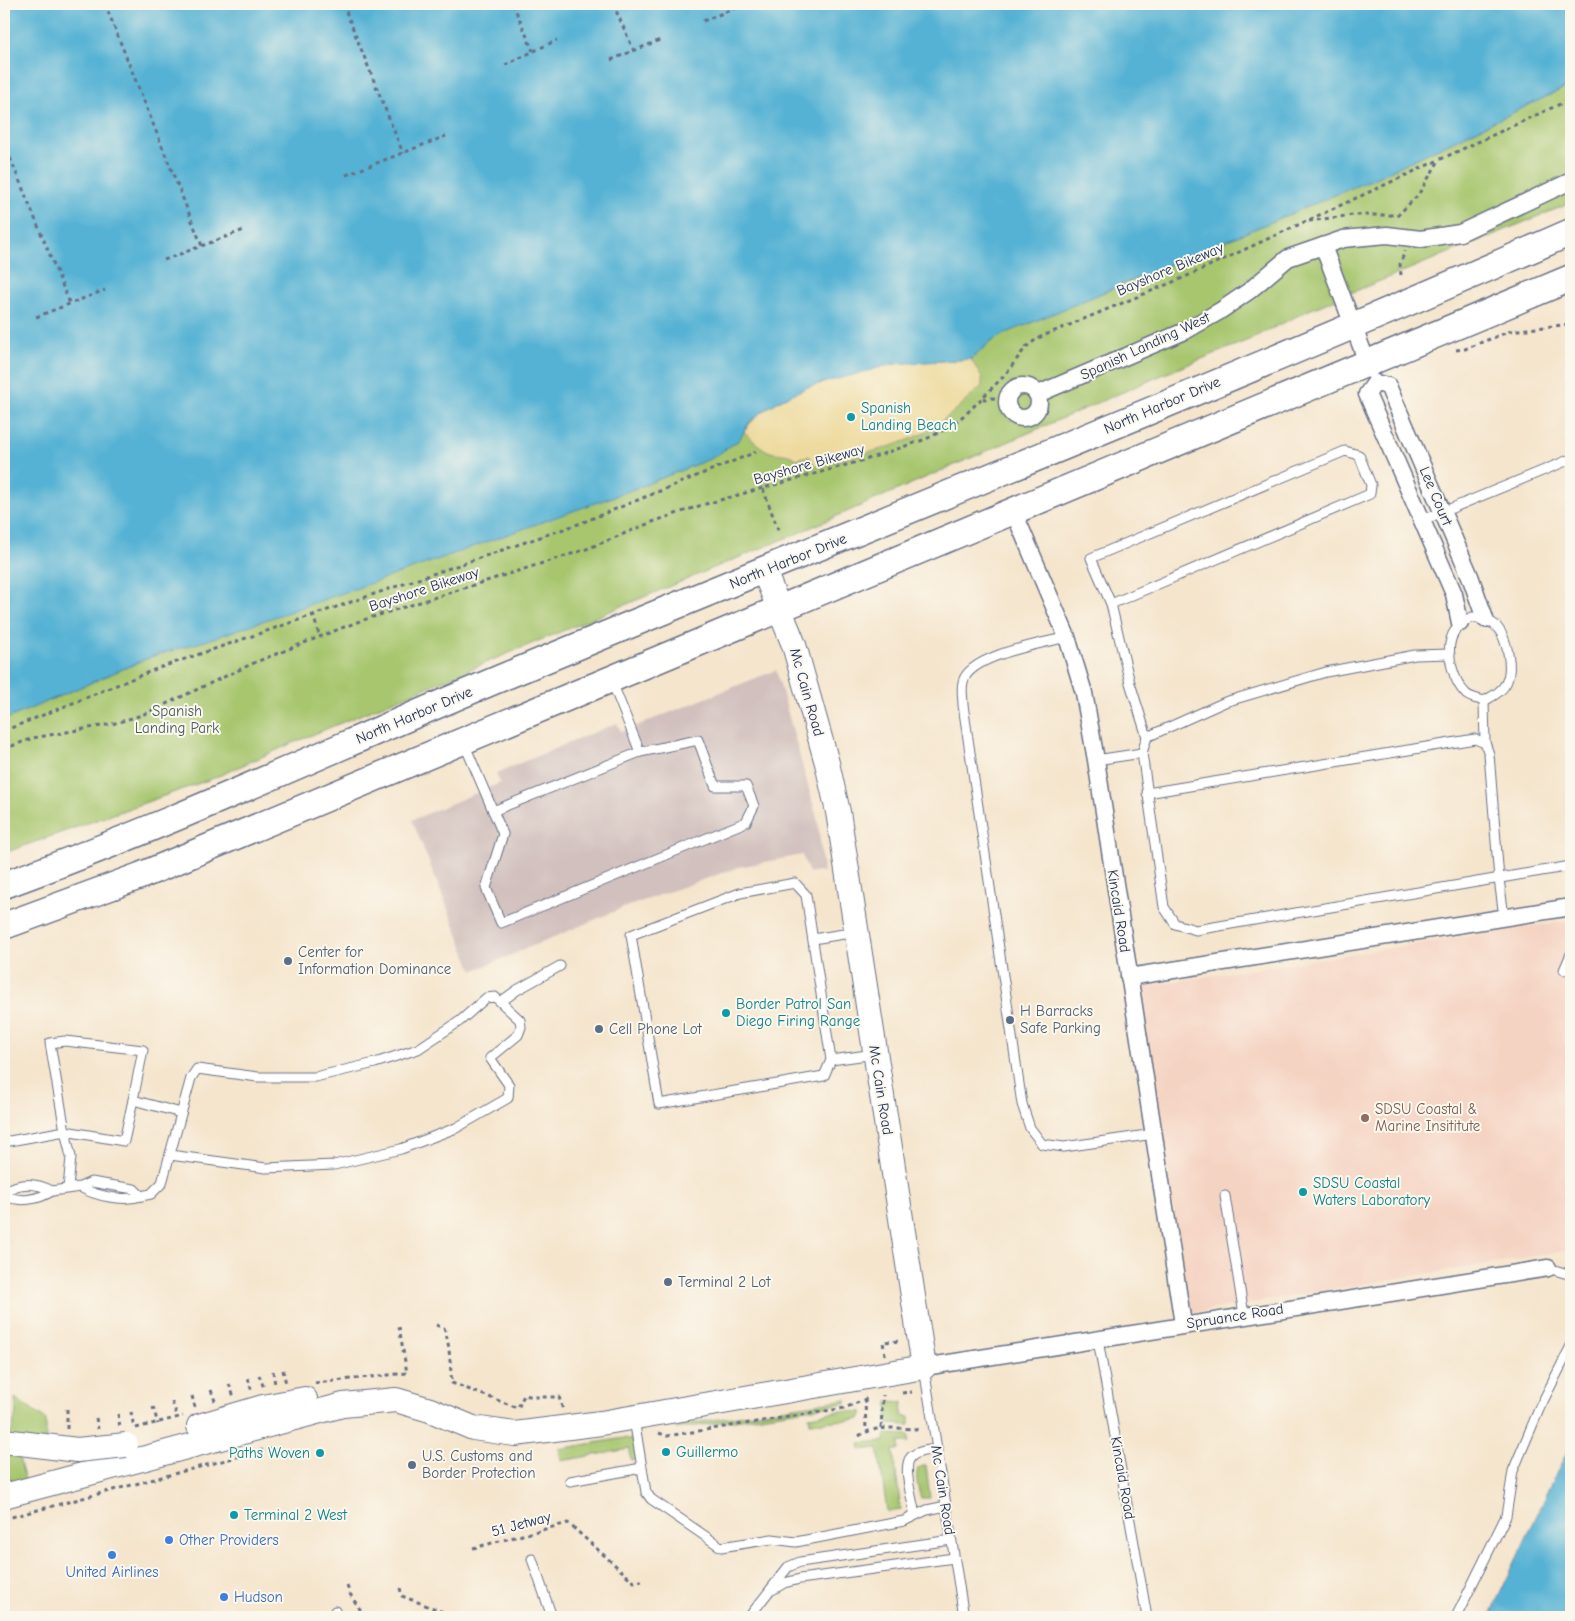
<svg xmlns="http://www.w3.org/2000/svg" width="1575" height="1621" viewBox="0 0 1575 1621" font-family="'Comic Neue',sans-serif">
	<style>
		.built { fill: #f5d3c2 }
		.industrial { fill: #d1c0bd }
		.green { fill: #a7c66e; stroke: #617a66 }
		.sand { fill: #eeda9e; stroke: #84847e }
		.water { fill: #56b2d4; stroke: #387099 }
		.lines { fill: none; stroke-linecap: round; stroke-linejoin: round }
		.lane-casing { stroke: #676f85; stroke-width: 11 }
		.street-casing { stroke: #676f85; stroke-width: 19 }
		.secondary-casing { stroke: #676f85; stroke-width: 26 }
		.primary-casing { stroke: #676f85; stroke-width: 29 }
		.path { stroke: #676f85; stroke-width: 3; stroke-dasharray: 4 4; stroke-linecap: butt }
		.lane { stroke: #fff; stroke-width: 9 }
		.street { stroke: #fff; stroke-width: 16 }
		.secondary { stroke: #fff; stroke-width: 24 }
		.primary { stroke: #fff; stroke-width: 26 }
		.secondary-bridge-casing { stroke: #676f85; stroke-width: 26; stroke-linecap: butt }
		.secondary-bridge { stroke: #fff; stroke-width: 24 }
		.culture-dot { fill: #0f9aa8; stroke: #fbf7ec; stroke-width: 2 }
		.service-dot { fill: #5c6f8a; stroke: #fbf7ec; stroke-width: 2 }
		.education-dot { fill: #8d6e63; stroke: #fbf7ec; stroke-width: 2 }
		.shop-dot { fill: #3f7fe0; stroke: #fbf7ec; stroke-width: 2 }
		.labels { text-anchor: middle; stroke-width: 4; stroke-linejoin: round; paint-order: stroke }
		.street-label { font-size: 15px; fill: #1b2f5e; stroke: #fbf7ec }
		.culture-label { font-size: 15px; fill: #0d838f; stroke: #fbf7ec; text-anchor: start }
		.park-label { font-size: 15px; fill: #455c63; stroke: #fbf7ec }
		.service-label { font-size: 15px; fill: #4e5e75; stroke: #fbf7ec; text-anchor: start }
		.education-label { font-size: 15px; fill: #785e54; stroke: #fbf7ec; text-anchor: start }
		.shop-label { font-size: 15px; fill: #366cbe; stroke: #fbf7ec; text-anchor: start }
	</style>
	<rect width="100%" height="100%" fill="#fbf7ec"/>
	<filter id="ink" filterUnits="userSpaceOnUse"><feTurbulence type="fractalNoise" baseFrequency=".02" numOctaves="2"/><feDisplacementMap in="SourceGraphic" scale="10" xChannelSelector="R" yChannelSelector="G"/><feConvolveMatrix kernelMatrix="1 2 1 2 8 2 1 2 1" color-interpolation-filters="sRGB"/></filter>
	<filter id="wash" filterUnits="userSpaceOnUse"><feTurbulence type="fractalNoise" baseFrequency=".0096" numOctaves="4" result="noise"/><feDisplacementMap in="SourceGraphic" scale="20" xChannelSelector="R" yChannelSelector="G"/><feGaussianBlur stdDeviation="1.12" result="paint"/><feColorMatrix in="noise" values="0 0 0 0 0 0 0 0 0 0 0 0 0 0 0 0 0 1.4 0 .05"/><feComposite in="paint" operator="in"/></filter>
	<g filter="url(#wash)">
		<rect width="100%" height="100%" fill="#f5e5cd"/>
		<!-- built -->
		<path class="built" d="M1571 920V1250L1190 1313 1138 987Z"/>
		<!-- industrial -->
		<path class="industrial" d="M776 670 818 822 823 872 809 873 802 855 739 867 620 909 473 971 412 820 500 783 496 773 617 723 621 732Z"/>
		<!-- green -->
		<g class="green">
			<path d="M1571 85V203L1309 310 1251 339 1162 375 798 533 295 742 214 778 4 853V720L153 656 205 641 637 488 712 458 739 440 749 423 838 378 868 370 976 356 989 343 1002 335 1373 179Z"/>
			<path d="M15 1398 46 1420V1440L24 1449 19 1458 25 1480 4 1487V1449L12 1431 16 1412Z"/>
			<path d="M846 1399V1403L676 1429 674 1426Z"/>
			<path d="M888 1401 903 1402 902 1416 910 1417V1425L887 1424Z"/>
			<path d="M840 1411 863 1412 860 1419 810 1423 809 1416Z"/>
			<path d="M886 1434 909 1435V1442H899V1450H893L901 1510 887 1512 878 1448 861 1450 860 1443 885 1441Z"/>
			<path d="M624 1438 633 1440 636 1459 631 1460 629 1449 561 1461 559 1449Z"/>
			<path d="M926 1465 930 1498H921C918 1490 915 1477 918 1468Z"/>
		</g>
		<!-- sand -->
		<path class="sand" d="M971 359 982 378V386C964 403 944 422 922 434 889 450 850 457 815 466L809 456 797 459C785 452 782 455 770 452 760 448 752 439 744 432 766 393 853 370 894 364 920 361 946 362 971 359Z"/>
		<!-- water -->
		<g class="water">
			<path d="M4 4H1571V85L1373 179 1002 335 989 343 971 359 893 364 808 387 782 399 762 412 749 423 739 440 712 458 637 488 392 576 205 641 153 656 4 720Z"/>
			<path d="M1571 1443V1617H1489Z"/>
		</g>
	</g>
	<g filter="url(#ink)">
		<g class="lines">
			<defs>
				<g id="lane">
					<path d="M1423 520 1571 459"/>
					<path d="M1111 604 1091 558 1345 451 1359 455 1371 485 1370 494 1111 604 1130 683 1147 737 1142 753 1164 907 1175 924 1196 930 1571 866"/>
					<path d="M1472 617C1481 619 1491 620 1497 627 1507 639 1513 666 1507 681 1503 691 1493 696 1484 701 1479 699 1470 698 1466 694 1454 682 1446 655 1451 639 1454 628 1463 622 1472 617Z"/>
					<path d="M1067 637C1044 643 969 655 963 682 961 689 963 698 963 705L1022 1104 1030 1128 1042 1144 1064 1147 1154 1134"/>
					<path d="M1484 701 1485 743"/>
					<path d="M1147 737 1225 702 1326 672 1415 655 1450 654"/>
					<path d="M464 743 503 834 486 888 501 923 746 822 754 806 746 786H715L698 740 640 752 612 682"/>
					<path d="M1096 760 1142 753"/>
					<path d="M1147 793 1475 739 1485 743 1489 754 1499 879 1504 917"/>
					<path d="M493 811 640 752"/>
					<path d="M795 883 806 895 831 1060 824 1076 659 1104 631 935 740 893Z"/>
					<path d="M813 939 856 932"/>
					<path d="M1564 970 1571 954"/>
					<path d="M502 1001 517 990 560 966"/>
					<path d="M831 1060 875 1054"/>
					<path d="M4 1142 65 1131 50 1043 65 1041 143 1050 133 1100 181 1113"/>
					<path d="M68 1188 71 1157 65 1131 124 1141 133 1100"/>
					<path d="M52 1191 80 1187 91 1182 134 1189 141 1196C123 1202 96 1196 80 1187"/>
					<path d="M4 1192C20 1182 35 1182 52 1191 38 1200 19 1203 4 1195"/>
					<path d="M141 1196 151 1194 162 1183 191 1078 197 1069 258 1077H315L375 1063 418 1049 460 1021 486 998 495 997 520 1020 521 1027 518 1035 490 1058 509 1085 508 1098 456 1128 401 1149 334 1165 266 1168 170 1155"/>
					<path d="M1225 1196 1244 1315"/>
					<path d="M1548 1268 1571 1275"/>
					<path d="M1098 1340 1147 1617"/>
					<path d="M924 1368 964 1617"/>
					<path d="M634 1419 646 1492 651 1499 721 1547 772 1539 796 1542 904 1521 912 1517 914 1510C912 1498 902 1466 911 1457 917 1451 928 1450 937 1449"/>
					<path d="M570 1481 642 1468"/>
					<path d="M912 1517 927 1510 946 1506"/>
					<path d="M532 1559 552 1617"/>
					<path d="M772 1590 784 1583 800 1579 954 1558"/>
					<path d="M335 1611 337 1617"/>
					<path d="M749 1617 788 1567 800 1562 951 1540"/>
					<path d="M1456 1617 1506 1516 1513 1471 1540 1407 1571 1346"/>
				</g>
				<g id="street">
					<path d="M1323 246 1370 370"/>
					<path d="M1375 383 1388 386 1470 576 1485 619"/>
					<path d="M1375 383 1367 394 1454 594 1460 623"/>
					<circle cx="1023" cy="402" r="16"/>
					<path d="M1038 394 1185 331 1220 311 1249 291 1288 258 1343 239 1387 235 1421 239 1460 233 1571 181"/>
					<path d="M1013 510 1067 637 1084 693 1096 760 1183 1324"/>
					<path d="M1129 977 1571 907"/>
					<path d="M924 1367 1548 1268"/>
				</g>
				<g id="secondary">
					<path d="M199 1426 263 1407 305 1399"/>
					<path d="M4 1496 343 1405 396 1400 430 1410 473 1428 515 1434 601 1423 924 1367 838 812 827 763 794 645 764 571"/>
				</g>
				<g id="primary">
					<path d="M4 885C175 823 340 745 508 675 863 528 1219 386 1571 232"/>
					<path d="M4 926 140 876 1571 278"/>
				</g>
			</defs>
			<!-- lane casing -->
			<use href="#lane" class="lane-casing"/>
			<!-- street casing -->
			<use href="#street" class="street-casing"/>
			<!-- secondary casing -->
			<use href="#secondary" class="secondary-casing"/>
			<!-- primary casing -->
			<use href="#primary" class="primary-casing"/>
			<!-- path -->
			<g class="path">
				<path d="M105 4 202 246"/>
				<path d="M343 4 403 153"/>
				<path d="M513 4 533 51"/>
				<path d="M613 4 634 51"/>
				<path d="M723 4 726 12"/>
				<path d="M703 21 745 4"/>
				<path d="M611 60 660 40"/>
				<path d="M505 65 557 40"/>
				<path d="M4 143 70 304"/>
				<path d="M346 175 446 136"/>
				<path d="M1397 216 1418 195 1440 159"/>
				<path d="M1309 221 1353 215H1398"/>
				<path d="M164 260 244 230"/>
				<path d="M1401 275 1400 264 1405 251"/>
				<path d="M36 317 105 290"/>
				<path d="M1456 350 1465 349 1510 331 1571 324"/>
				<path d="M983 399 1008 397"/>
				<path d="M763 489 779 532"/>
				<path d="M313 614 319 635"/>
				<path d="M4 731 156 669 581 523 756 452"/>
				<path d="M4 749 33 738 112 724 142 715 256 662 357 622 584 550 655 521 702 505 868 459 926 439 946 429 967 413 1005 375 1026 347 1038 338 1185 277 1571 99"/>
				<path d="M4 1243 12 1242"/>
				<path d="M436 1325 444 1328C450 1342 450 1367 452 1383L518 1408 524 1395 534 1397H559L563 1410"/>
				<path d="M885 1355 883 1342 901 1341"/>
				<path d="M283 1370 286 1384"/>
				<path d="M273 1371 275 1385"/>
				<path d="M259 1375 264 1388"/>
				<path d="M248 1378 252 1392"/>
				<path d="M315 1383 407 1373 399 1327"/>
				<path d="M229 1384 234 1397"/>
				<path d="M211 1390 215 1401"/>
				<path d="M902 1393 912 1392"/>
				<path d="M192 1396 195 1407"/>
				<path d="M865 1399 866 1431"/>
				<path d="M172 1402 178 1418"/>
				<path d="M153 1407 158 1424"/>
				<path d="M67 1409V1430"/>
				<path d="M131 1412 134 1428"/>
				<path d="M118 1414 120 1428"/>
				<path d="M96 1418 98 1429"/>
				<path d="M136 1428 183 1416"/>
				<path d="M881 1428 883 1395"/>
				<path d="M659 1433 667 1436 845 1408 868 1398"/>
				<path d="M859 1436C876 1424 901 1429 921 1429"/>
				<path d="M4 1519 267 1449 283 1451"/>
				<path d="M473 1548 568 1523 634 1582 642 1581"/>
				<path d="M347 1586 350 1594 365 1617"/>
				<path d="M400 1588 402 1596 456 1617"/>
			</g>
			<!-- lane -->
			<use href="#lane" class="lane"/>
			<!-- street -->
			<use href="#street" class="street"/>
			<!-- secondary -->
			<use href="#secondary" class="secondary"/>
			<!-- primary -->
			<use href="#primary" class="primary"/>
			<defs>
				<path id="secondary-bridge" d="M4 1441 77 1450 126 1445"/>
			</defs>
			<!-- secondary-bridge casing -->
			<use href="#secondary-bridge" class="secondary-bridge-casing"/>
			<!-- secondary-bridge -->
			<use href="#secondary-bridge" class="secondary-bridge"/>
		</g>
	</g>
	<!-- markers -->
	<g class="culture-dot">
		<circle cx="851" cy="417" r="5"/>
		<circle cx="726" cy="1013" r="5"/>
		<circle cx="1303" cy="1192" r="5"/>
		<circle cx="666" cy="1452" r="5"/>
		<circle cx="320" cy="1453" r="5"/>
		<circle cx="234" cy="1515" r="5"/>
	</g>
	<g class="service-dot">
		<circle cx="288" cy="961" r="5"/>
		<circle cx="1010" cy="1020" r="5"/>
		<circle cx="599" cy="1029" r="5"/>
		<circle cx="668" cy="1282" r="5"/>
		<circle cx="412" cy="1465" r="5"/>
	</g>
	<circle class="education-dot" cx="1365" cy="1118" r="5"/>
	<g class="shop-dot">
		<circle cx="169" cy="1540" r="5"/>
		<circle cx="112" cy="1555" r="5"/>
		<circle cx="224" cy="1597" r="5"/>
	</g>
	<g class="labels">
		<!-- street labels -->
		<g class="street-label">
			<text transform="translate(1170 269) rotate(-23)" y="5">Bayshore Bikeway</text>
			<text transform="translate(1145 346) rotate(-25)" y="5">Spanish Landing West</text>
			<text transform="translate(1162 405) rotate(-23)" y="5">North Harbor Drive</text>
			<text transform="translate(809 464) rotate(-16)" y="5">Bayshore Bikeway</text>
			<text transform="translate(1436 496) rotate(67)" y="5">Lee Court</text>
			<text transform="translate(788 561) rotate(-22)" y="5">North Harbor Drive</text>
			<text transform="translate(424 589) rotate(-18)" y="5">Bayshore Bikeway</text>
			<text transform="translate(807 692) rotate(74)" y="5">Mc Cain Road</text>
			<text transform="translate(414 715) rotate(-23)" y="5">North Harbor Drive</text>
			<text transform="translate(1119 911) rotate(81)" y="5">Kincaid Road</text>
			<text transform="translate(881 1090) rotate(81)" y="5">Mc Cain Road</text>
			<text transform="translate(1235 1316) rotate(-9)" y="5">Spruance Road</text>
			<text transform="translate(1123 1478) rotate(80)" y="5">Kincaid Road</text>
			<text transform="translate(943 1490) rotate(81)" y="5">Mc Cain Road</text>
			<text transform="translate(521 1524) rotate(-15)" y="5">51 Jetway</text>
		</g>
		<!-- culture labels -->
		<g class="culture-label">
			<text x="861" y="413">Spanish<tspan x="861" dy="17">Landing Beach</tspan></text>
			<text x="736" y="1009">Border Patrol San<tspan x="736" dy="17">Diego Firing Range</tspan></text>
			<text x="1313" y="1188">SDSU Coastal<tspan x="1313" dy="17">Waters Laboratory</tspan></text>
			<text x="676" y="1457">Guillermo</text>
			<text x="310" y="1458" text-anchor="end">Paths Woven</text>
			<text x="244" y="1520">Terminal 2 West</text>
		</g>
		<!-- park labels -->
		<g class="park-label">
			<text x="177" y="716">Spanish<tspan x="177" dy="17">Landing Park</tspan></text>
		</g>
		<!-- service labels -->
		<g class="service-label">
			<text x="298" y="957">Center for<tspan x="298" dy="17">Information Dominance</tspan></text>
			<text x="1020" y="1016">H Barracks<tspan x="1020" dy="17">Safe Parking</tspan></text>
			<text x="609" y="1034">Cell Phone Lot</text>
			<text x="678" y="1287">Terminal 2 Lot</text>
			<text x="422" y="1461">U.S. Customs and<tspan x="422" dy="17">Border Protection</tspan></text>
		</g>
		<!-- education labels -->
		<g class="education-label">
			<text x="1375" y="1114">SDSU Coastal &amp;<tspan x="1375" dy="17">Marine Insititute</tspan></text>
		</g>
		<!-- shop labels -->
		<g class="shop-label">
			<text x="179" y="1545">Other Providers</text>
			<text x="112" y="1577" text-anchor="middle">United Airlines</text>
			<text x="234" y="1602">Hudson</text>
		</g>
	</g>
	<!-- margin -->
	<rect width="1575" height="1621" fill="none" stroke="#fbf7ec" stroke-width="20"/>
</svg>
